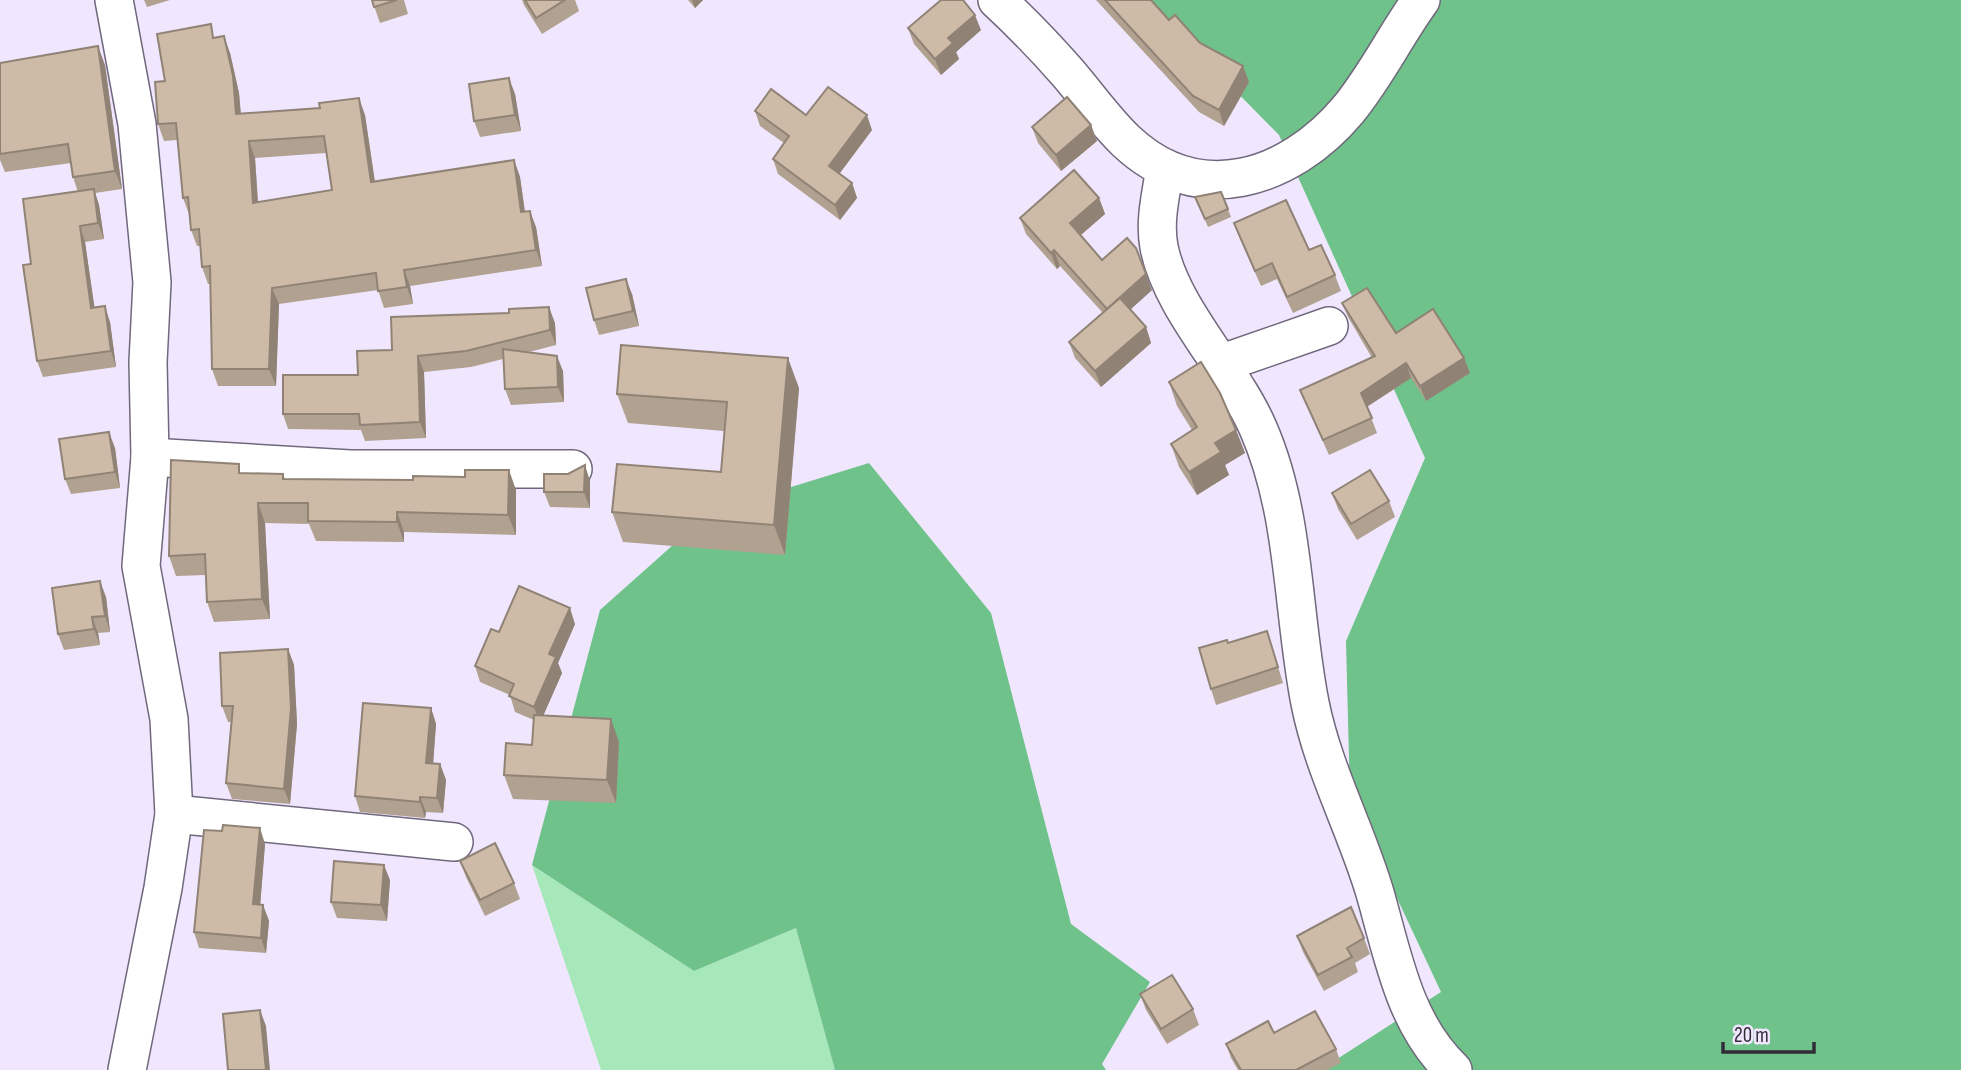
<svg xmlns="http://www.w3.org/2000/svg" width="1961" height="1070" viewBox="0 0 1961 1070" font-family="'Sofia Sans Condensed',sans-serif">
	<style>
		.green { fill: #a7e8ba }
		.forest { fill: #6ec28a }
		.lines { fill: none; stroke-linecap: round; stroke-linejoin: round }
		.minor-casing { stroke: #70687c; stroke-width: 40 }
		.minor { stroke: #fff; stroke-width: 37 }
		.wall { fill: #b0a190; fill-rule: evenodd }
		.shaded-wall { fill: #908376 }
		.building { fill: #cdbba8; stroke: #908376; stroke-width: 2; fill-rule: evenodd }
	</style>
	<rect width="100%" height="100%" fill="#f0e7ff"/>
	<!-- green -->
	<path class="green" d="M532 865 694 971 796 928 835 1070H601Z"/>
	<!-- forest -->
	<g class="forest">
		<path d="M1127 0H1961V1070H1320L1441 992 1350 798 1346 641 1425 458 1279 135 1163 17Z"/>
		<path d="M869 463 991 613 1071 924 1150 982 1102 1064 1106 1070H835L796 928 694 971 532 865 600 610 710 512Z"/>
	</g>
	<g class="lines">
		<defs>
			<g id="minor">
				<path d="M114 0 137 124 152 282 148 362 150 457 141 566 169 719 174 814 163 888 127 1070"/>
				<path d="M997 0C1022 23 1045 47 1067 72 1087 95 1104 120 1126 141 1198 209 1289 180 1348 110 1376 76 1395 36 1421 0"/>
				<path d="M1165 168C1161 194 1154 221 1159 247 1171 309 1233 370 1258 428 1296 514 1292 612 1310 703 1323 769 1356 829 1375 893 1393 956 1404 1023 1453 1070"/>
				<path d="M1220 364 1329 326"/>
				<path d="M150 457 350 469H573"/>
				<path d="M174 814 454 842"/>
			</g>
		</defs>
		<!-- minor casing -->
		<use href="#minor" class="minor-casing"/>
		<!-- minor -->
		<use href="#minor" class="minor"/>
	</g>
	<!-- wall -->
	<g class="wall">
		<path d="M144 0H170L147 7Z"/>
		<path d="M372 0H404L408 14 380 23Z"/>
		<path d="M522 0H575L579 11 542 34 524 5Z"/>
		<path d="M688 0H703L695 8Z"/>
		<path d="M1096 0H1151L1169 20 1200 43 1243 66 1249 82 1224 126 1199 112Z"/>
		<path d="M908 28 981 30 956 52 959 59 941 75 914 44Z"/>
		<path d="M216 38 230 53 239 93 241 114 365 115 375 181 514 160 520 177 525 211 536 227 542 266 410 286 413 304 384 308 378 290 279 304 276 386H218L212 369 210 284H208L202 267 201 246H197L191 230 189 214 183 198 177 140 164 141 158 124 165 81ZM326 153 332 190 258 202 255 158Z"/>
		<path d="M0 63 105 65 122 189 95 193 99 205 104 239 85 242 94 307 110 322 116 367 43 377 37 361 31 264 78 192 73 177 71 163 5 172 0 160Z"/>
		<path d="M515 94 521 131 480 137 474 121Z"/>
		<path d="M755 111 806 115 872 130 839 174 852 183 857 198 840 220 778 174 773 159 784 143 760 126Z"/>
		<path d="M1091 125 1097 141 1061 171 1038 143 1032 127Z"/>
		<path d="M1221 192 1231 217 1208 227 1195 197Z"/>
		<path d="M1099 198 1105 214 1081 235 1102 260 1152 290 1130 310 1146 327 1151 343 1101 387 1075 358 1069 342 1103 313 1060 266 1057 269 1026 234 1020 218Z"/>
		<path d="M1234 223 1309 250 1335 275 1341 291 1293 313 1277 279 1261 286 1240 239Z"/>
		<path d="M632 294 639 326 599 335 594 320Z"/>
		<path d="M1342 303 1396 333 1464 358 1470 373 1426 401 1411 378 1367 407 1377 433 1329 455 1306 404 1300 390 1372 358 1348 317Z"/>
		<path d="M555 323 556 345 529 352 563 371 564 402 511 405 505 389 503 359 471 367 424 372 426 438 365 441 361 430 288 429 283 414 358 375 392 350Z"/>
		<path d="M1169 382 1236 430 1245 453 1225 465 1229 475 1197 495 1179 467 1171 444 1192 430 1177 406Z"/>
		<path d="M799 388 785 555 623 542 612 512 721 472 724 431 628 423 617 394Z"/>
		<path d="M115 448 120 488 71 494 65 479Z"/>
		<path d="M243 474H283L285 479 516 490V535L404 532V542L316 541 309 524 265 523 270 619 214 622 207 602 206 575 176 576 169 556Z"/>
		<path d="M590 481V508L550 507 544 492Z"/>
		<path d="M1332 493 1389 501 1395 517 1357 540 1338 509Z"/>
		<path d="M106 597 110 632 98 633 100 645 64 650 58 634Z"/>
		<path d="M575 624 558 663 562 673 543 716 619 742 616 803 513 799 504 775 532 745 534 720 515 712 510 695 480 682 475 666 499 632Z"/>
		<path d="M1228 643 1272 647 1283 683 1216 705 1211 689Z"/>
		<path d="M288 649 294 665 297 724 290 804 232 799 226 783 231 722H228L222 706Z"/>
		<path d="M431 708 436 724 433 764H440L446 780 443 813 426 812 425 818 360 812 355 796Z"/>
		<path d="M265 844 260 905H263L269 921 266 953 199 948 194 932Z"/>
		<path d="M460 861 514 883 520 899 485 916 466 877Z"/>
		<path d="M390 880 387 921 337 918 331 902Z"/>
		<path d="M1297 936 1364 938 1370 954 1355 963 1358 972 1324 991 1303 952Z"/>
		<path d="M1140 994 1193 1009 1199 1025 1167 1044 1146 1010Z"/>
		<path d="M1274 1033 1336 1049 1341 1063 1327 1070H1238L1231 1058 1226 1044Z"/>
	</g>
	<!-- shaded-wall -->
	<g class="shaded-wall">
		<path d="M692 0H703L695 8Z"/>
		<path d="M975 15 981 30 956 52 959 59 941 75 935 59 948 38Z"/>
		<path d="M224 36 230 53 239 93 242 131 236 114Z"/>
		<path d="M98 46 105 65 122 189 115 171Z"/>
		<path d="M1243 66 1249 82 1224 126 1219 110Z"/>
		<path d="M509 78 515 94 521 131 515 115Z"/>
		<path d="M359 98 365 115 377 198 371 182Z"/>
		<path d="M867 115 872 130 834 181 829 166Z"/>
		<path d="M1091 125 1097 141 1061 171 1056 155Z"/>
		<path d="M249 141 255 158 259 220 253 203Z"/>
		<path d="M514 160 520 177 527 229 521 212Z"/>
		<path d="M852 183 857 198 840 220 835 205Z"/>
		<path d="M94 189 99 205 104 239 98 223Z"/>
		<path d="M1099 198 1105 214 1076 239 1070 223Z"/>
		<path d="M530 211 536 227 542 266 536 250Z"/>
		<path d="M80 226 85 242 97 324 91 308Z"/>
		<path d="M1054 250 1060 266 1057 269 1051 253Z"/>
		<path d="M404 270 410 286 413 304 407 287Z"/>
		<path d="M1146 274 1152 290 1113 325 1107 309Z"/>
		<path d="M626 279 632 294 639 326 633 311Z"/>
		<path d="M272 288 279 304 276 386 269 369Z"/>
		<path d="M105 306 110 322 116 367 111 351Z"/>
		<path d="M549 307 555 323 556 345 550 330Z"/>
		<path d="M1146 327 1151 343 1101 387 1095 371Z"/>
		<path d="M418 356 424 372 426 438 420 422Z"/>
		<path d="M557 356 563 371 564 402 558 387Z"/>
		<path d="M788 358 799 388 785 555 774 525Z"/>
		<path d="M1464 358 1470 373 1426 401 1420 386Z"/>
		<path d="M1406 363 1411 378 1366 407 1361 393Z"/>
		<path d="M1236 430 1245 453 1225 465 1229 475 1197 495 1189 472 1215 443Z"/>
		<path d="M109 432 115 448 120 488 115 472Z"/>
		<path d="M585 465 590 481V508L584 492Z"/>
		<path d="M509 470 516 490V535L508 515Z"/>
		<path d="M258 503 265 523 270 619 262 599Z"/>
		<path d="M397 512 404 532V542L397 522Z"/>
		<path d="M100 581 106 597 110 632 105 616Z"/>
		<path d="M570 608 575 624 558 663 562 673 540 723 534 707 549 654Z"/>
		<path d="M92 617 98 633 100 645 94 629Z"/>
		<path d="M288 649 294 665 297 724 290 804 284 789Z"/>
		<path d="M431 708 436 724 432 779 426 763Z"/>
		<path d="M611 719 619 742 616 803 607 780Z"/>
		<path d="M440 764 446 780 443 813 437 798Z"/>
		<path d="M420 797 426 812 425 818 420 802Z"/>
		<path d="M260 828 265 844 259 920 253 904Z"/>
		<path d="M384 865 390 880 387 921 381 905Z"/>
		<path d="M263 905 269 921 266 953 261 938Z"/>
		<path d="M260 1010 266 1026 270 1070H266Z"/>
	</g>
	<!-- building -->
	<g class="building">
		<path d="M372 0H397L374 7Z"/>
		<path d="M525 0H565L536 18Z"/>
		<path d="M941 0H963L975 15 948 38 953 43 935 59 908 28Z"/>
		<path d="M1105 0H1151L1169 20 1175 15 1200 43 1243 66 1219 110 1193 96Z"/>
		<path d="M211 24 213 38 224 36 233 76 236 114 320 108 319 103 359 98 371 182 514 160 521 212 530 211 536 250 404 270 407 287 378 291 376 273 272 288 269 369H212L210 266 202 267 199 229 191 230 188 197 183 198 176 123 158 124 155 82 165 81 157 34ZM324 136 332 190 253 203 249 141Z"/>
		<path d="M98 46 115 171 73 177 68 144 0 154V63Z"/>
		<path d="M509 78 515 115 474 121 469 84Z"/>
		<path d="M828 87 867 115 829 166 852 183 835 205 773 159 789 136 755 111 771 89 806 115Z"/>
		<path d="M1067 97 1091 125 1056 155 1032 127Z"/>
		<path d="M1074 170 1099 198 1070 223 1102 260 1127 238 1136 248 1146 274 1107 309 1054 250 1051 253 1020 218Z"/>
		<path d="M94 189 98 223 80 226 91 308 105 306 111 351 37 361 23 265 31 264 23 199Z"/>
		<path d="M1221 192 1228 209 1205 219 1195 197Z"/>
		<path d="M1286 200 1309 250 1321 245 1335 275 1287 297 1272 263 1255 271 1234 223Z"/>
		<path d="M626 279 633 311 594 320 586 288Z"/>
		<path d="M1367 288 1396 333 1433 309 1464 358 1420 386 1406 363 1361 393 1372 418 1323 440 1300 390 1375 356 1342 303Z"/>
		<path d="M1120 298 1146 327 1095 371 1069 342Z"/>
		<path d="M549 307 550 330 466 351 418 356 420 422 360 425 359 414H283V375H358L357 351 392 350 391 317 509 313V309Z"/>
		<path d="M621 345 788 358 774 525 612 512 617 464 721 472 727 402 617 394Z"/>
		<path d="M503 349 557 356 558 387 505 389Z"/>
		<path d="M1201 362 1220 393 1236 430 1215 443 1221 452 1189 472 1171 444 1197 427 1169 382Z"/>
		<path d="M109 432 115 472 65 479 59 439Z"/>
		<path d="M171 460 239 464V473L283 474V479L413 480V476L465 477V470H509L508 515 397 512V522L308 521V503H258L262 599 207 602 205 554 169 556Z"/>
		<path d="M585 465 584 492H544V474H568Z"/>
		<path d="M1370 470 1389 501 1351 524 1332 493Z"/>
		<path d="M100 581 105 616 92 617 94 629 58 634 52 588Z"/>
		<path d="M519 586 570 608 549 654 556 657 534 707 509 696 514 684 475 666 491 629 499 632Z"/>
		<path d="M1267 631 1278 667 1211 689 1199 648 1227 640 1228 643Z"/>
		<path d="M288 649 291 708 284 789 226 783 233 706H222L220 653Z"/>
		<path d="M363 703 431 708 426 763 440 764 437 798 420 797V802L355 796Z"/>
		<path d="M534 715 611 719 607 780 504 775 506 743 532 745Z"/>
		<path d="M223 825 260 828 253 904 263 905 261 938 194 932 204 830 222 831Z"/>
		<path d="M495 843 514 883 480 900 460 861Z"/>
		<path d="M334 861 384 865 381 905 331 902Z"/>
		<path d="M1351 907 1364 938 1347 948 1352 957 1318 975 1297 936Z"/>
		<path d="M1172 975 1193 1009 1161 1029 1140 994Z"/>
		<path d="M260 1010 266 1070H228L223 1014Z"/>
		<path d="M1315 1011 1336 1049 1296 1070H1241L1226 1044 1268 1021 1274 1033Z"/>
	</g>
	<!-- scale -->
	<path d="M1723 1042v10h91v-10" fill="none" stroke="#302d36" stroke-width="3.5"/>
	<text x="1734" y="1042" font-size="21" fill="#302d36" stroke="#f0e7ff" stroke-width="5" paint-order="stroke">20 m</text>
</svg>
